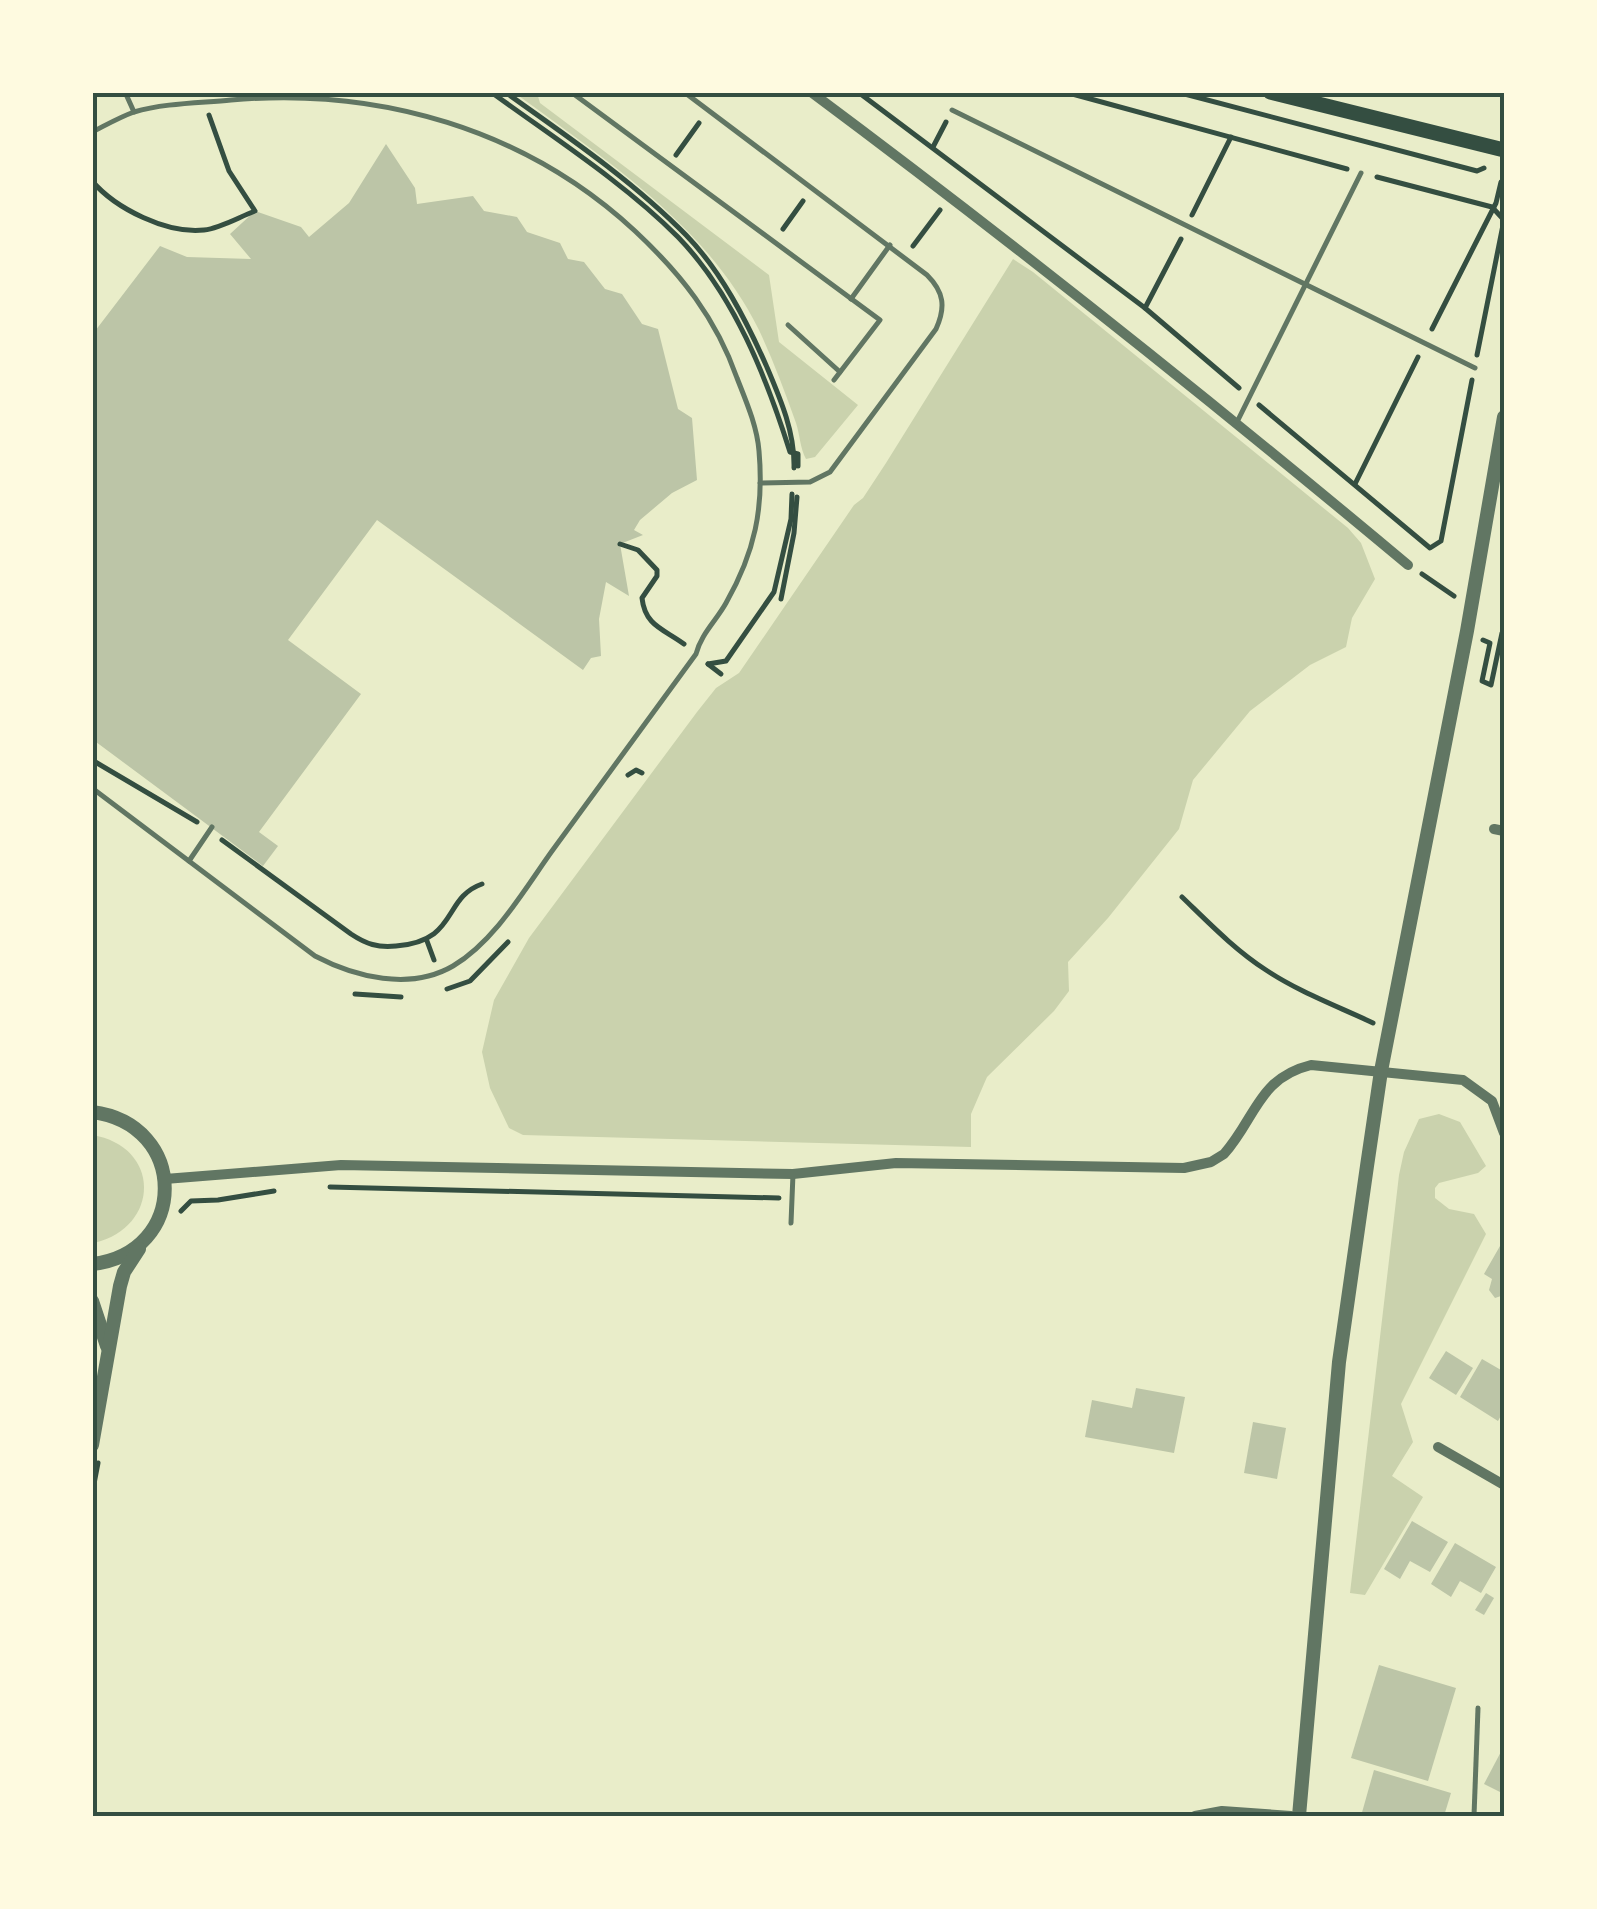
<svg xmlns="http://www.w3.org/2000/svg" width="1597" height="1909" viewBox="0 0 1597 1909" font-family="Montserrat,sans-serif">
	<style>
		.green { fill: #cad2ad }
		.building { fill: #bcc5a7 }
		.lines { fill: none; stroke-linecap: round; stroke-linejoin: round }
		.path { stroke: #344e41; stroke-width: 5 }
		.service { stroke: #617663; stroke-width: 5 }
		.minor { stroke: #617663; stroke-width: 10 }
		.tertiary { stroke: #617663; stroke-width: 14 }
		.secondary { stroke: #344e41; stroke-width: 15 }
		.neatline { fill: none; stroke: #344e41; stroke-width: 4 }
	</style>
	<rect width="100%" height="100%" fill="#e9edc9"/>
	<!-- green -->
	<g class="green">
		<path d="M515 93H537L540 103 769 275 779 342 858 405 815 457 806 459C800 448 800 435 796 423 785 392 773 360 759 330 707 225 607 161 515 93Z"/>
		<path d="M1013 259 1033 272 1348 528 1361 543 1375 579 1352 618 1346 647 1310 665 1250 711 1193 780 1179 829 1108 918 1068 962 1069 991 1054 1011 987 1077 971 1114V1147L523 1135 509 1128 490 1088 482 1052 494 1000 529 938 697 712 716 688 739 673 854 505 863 498 886 463Z"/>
		<path d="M1439 1114 1460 1122 1486 1166 1478 1173 1439 1183 1435 1188V1198L1449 1209 1474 1214 1486 1234 1401 1404 1413 1442 1392 1476 1423 1497 1365 1595 1350 1593 1399 1175 1404 1152 1419 1119Z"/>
		<path d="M92 1135C161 1146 161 1227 94 1243Z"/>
	</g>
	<!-- building -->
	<g class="building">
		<path d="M386 144 415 188 417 204 473 196 484 211 517 217 527 232 560 243 568 259 584 262 605 289 622 294 642 324 658 329 678 409 692 418 697 480 672 493 640 520 634 530 643 535 620 544 629 596 606 582 599 619 601 656 591 658 583 670 377 520 288 640 361 694 259 832 278 846 263 866 92 739V335L160 246 187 257 251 259 230 234 255 211 301 227 309 237 349 203Z"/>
		<path d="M1504 1239V1295L1495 1298 1489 1290 1492 1279 1484 1274Z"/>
		<path d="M1446 1351 1473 1368 1456 1395 1429 1378Z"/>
		<path d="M1482 1359 1501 1370 1504 1364V1410L1498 1421 1460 1397Z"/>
		<path d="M1136 1388 1185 1397 1174 1453 1085 1437 1092 1400 1132 1408Z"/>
		<path d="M1253 1422 1286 1428 1277 1479 1244 1473Z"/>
		<path d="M1412 1521 1448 1542 1430 1572 1410 1561 1400 1579 1384 1569Z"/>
		<path d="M1455 1543 1496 1567 1481 1593 1460 1581 1451 1597 1431 1584Z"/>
		<path d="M1486 1593 1494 1598 1484 1615 1475 1610Z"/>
		<path d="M1379 1665 1456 1688 1428 1781 1351 1758Z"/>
		<path d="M1504 1746V1794L1484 1784Z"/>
		<path d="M1374 1770 1451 1793 1444 1816H1361Z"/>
	</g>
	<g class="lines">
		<!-- path -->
		<g class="path">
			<path d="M491 92C554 138 623 182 678 237 734 295 766 376 790 452L798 454V466"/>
			<path d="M505 92C567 136 633 181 686 235 721 271 746 320 766 365 780 398 795 432 794 468"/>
			<path d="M858 92 1145 308 1239 388"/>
			<path d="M1065 92 1347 169"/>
			<path d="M1177 92 1477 171 1484 168"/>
			<path d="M933 147 946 122"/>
			<path d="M676 155 699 123"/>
			<path d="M1377 177 1492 207 1504 220 1477 355"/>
			<path d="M92 181C116 209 167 234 204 230 221 228 239 217 255 211L229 171 209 115"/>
			<path d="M1192 215 1231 137"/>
			<path d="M783 229 803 201"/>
			<path d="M913 246 940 210"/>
			<path d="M1145 308 1181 239"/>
			<path d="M1432 329 1496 203 1501 182"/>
			<path d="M1259 405 1430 548 1441 541 1472 380"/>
			<path d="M1355 484 1418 357"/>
			<path d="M620 544 638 550 657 570V576L642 598C645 626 664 629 684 644"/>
			<path d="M1422 574 1454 596"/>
			<path d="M781 599 794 533 797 497"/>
			<path d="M1483 640 1490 643 1482 681 1491 685 1502 633 1504 635"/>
			<path d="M708 664 726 661 774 592 791 519 792 494"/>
			<path d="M708 664 721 674"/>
			<path d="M92 760 197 822"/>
			<path d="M628 775 636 770 642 773"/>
			<path d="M222 840 351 934C366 944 378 948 396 946 459 941 442 898 482 884"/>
			<path d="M1182 897C1209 923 1235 950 1266 970 1299 992 1337 1006 1373 1023"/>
			<path d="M427 941 434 960"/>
			<path d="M447 989 470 981 508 942"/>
			<path d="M355 994 401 997"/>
			<path d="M330 1187 779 1198"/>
			<path d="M181 1211 191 1201 218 1200 274 1191"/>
			<path d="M92 1494 98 1463"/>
		</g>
		<!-- service -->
		<g class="service">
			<path d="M125 92 134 112"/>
			<path d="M571 92 880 320 834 380"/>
			<path d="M684 92 927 275C944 292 946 307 936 329L830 472 810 482 760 483"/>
			<path d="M952 110 1475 368"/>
			<path d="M92 132C106 125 120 117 134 112 164 103 200 103 231 100 379 87 525 129 635 231 681 274 716 318 737 378 746 401 757 426 759 451 764 508 755 552 726 603 716 621 701 634 696 654 648 720 600 785 552 851 524 890 495 941 453 966 410 991 355 977 315 956L92 788"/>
			<path d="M851 299 890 245"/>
			<path d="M788 325 840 372"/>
			<path d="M1237 422 1361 173"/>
			<path d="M189 861 212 827"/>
			<path d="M791 1223 793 1174"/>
			<path d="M1474 1816 1478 1708"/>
		</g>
		<!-- minor -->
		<g class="minor">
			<path d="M811 92C1015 244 1213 402 1408 565"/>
			<path d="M1494 829 1504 831"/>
			<path d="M165 1179 341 1165 793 1174 896 1163 1184 1168 1211 1162 1224 1154C1256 1118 1258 1078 1311 1065L1463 1080 1492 1101 1504 1133"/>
			<path d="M1438 1447 1504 1485"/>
			<path d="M1195 1816 1222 1811 1291 1816"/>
		</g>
		<!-- tertiary -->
		<g class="tertiary">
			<path d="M92 1112C189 1124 189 1253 92 1264"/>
			<path d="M92 1301 107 1346"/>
			<path d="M92 1445 120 1286 124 1272 139 1249"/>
			<path d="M1299 1816 1339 1362 1367 1166 1381 1071 1467 631 1504 417"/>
		</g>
		<!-- secondary -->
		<path class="secondary" d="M1270 92 1504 150"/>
	</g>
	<!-- border -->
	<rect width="1597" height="1909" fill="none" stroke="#fefae0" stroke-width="190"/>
	<rect x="95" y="95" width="1407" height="1719" class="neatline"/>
</svg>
